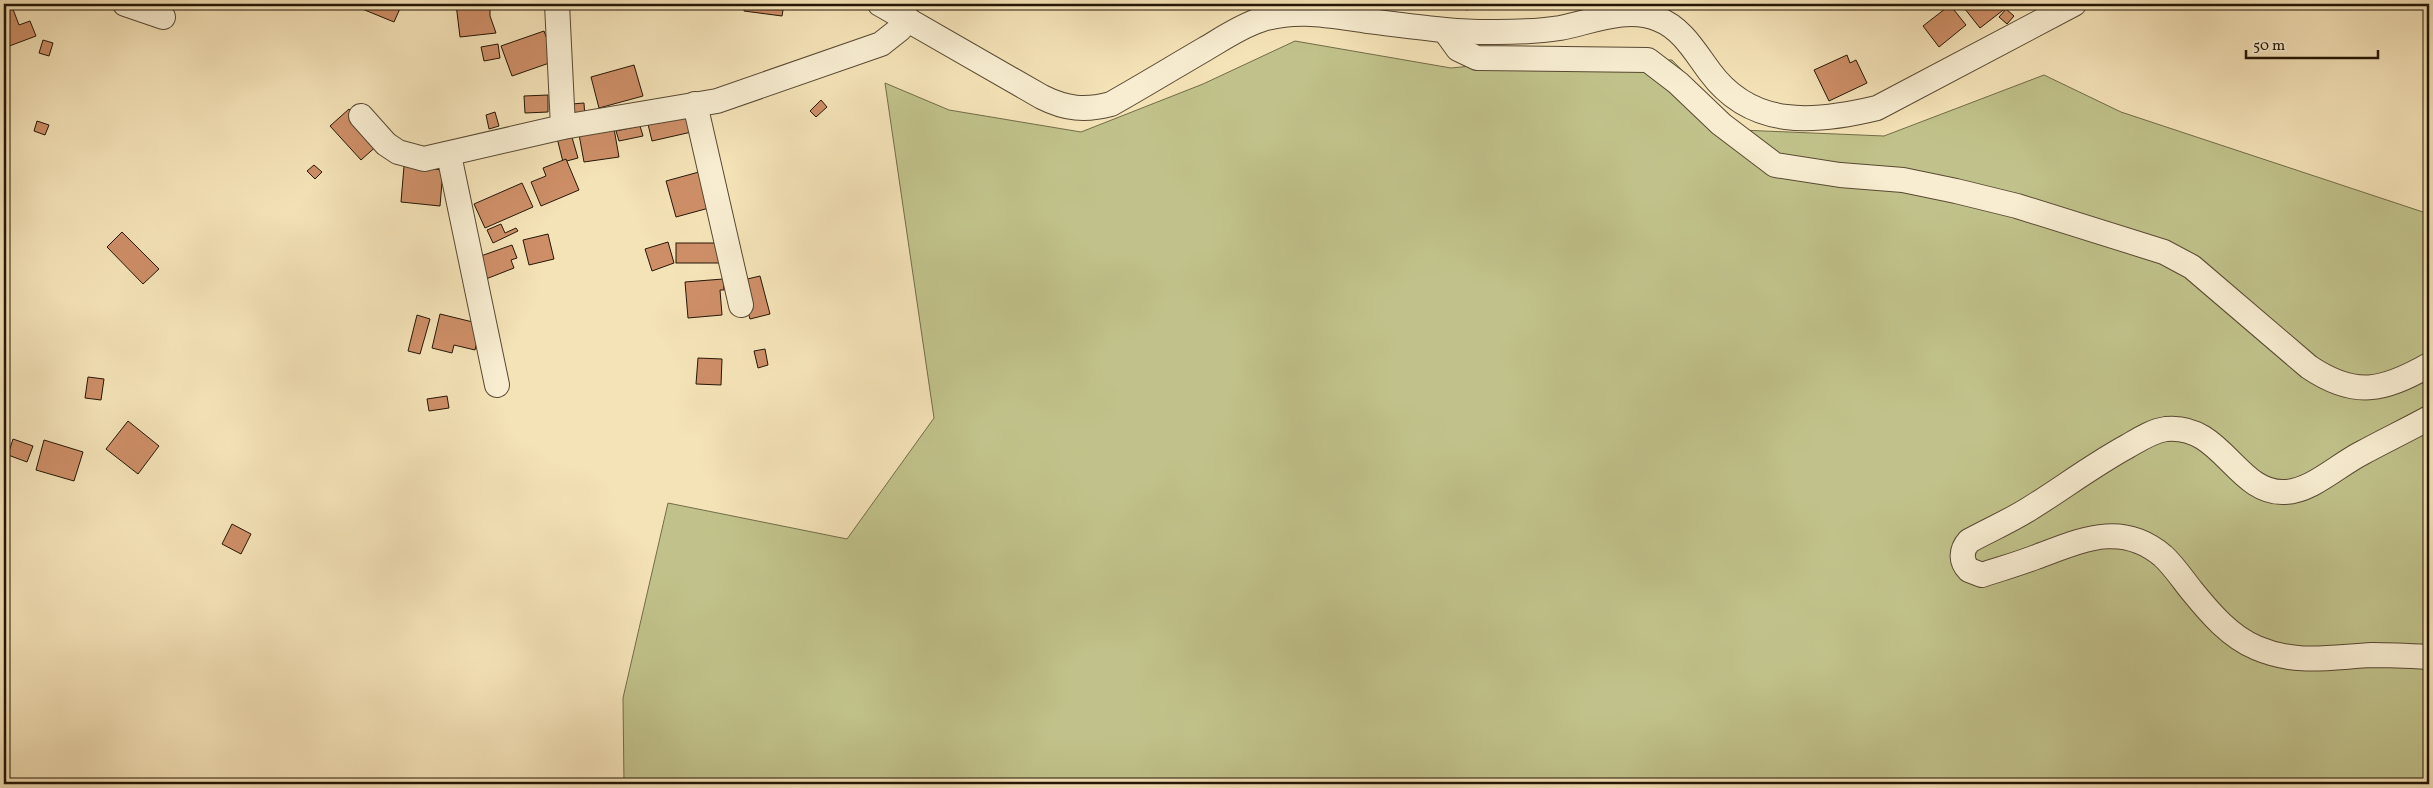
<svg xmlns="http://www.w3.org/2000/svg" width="2433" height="788" viewBox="0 0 2433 788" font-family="Vollkorn,serif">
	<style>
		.green { fill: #c1c28b; stroke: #726c48 }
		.building { fill: #ce8f68; stroke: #241605 }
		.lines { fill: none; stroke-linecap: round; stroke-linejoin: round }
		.minor-casing { stroke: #584932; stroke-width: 26 }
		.minor { stroke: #f8edd1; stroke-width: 24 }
	</style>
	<rect width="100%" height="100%" fill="#f5e3b8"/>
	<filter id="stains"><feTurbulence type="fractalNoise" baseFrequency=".004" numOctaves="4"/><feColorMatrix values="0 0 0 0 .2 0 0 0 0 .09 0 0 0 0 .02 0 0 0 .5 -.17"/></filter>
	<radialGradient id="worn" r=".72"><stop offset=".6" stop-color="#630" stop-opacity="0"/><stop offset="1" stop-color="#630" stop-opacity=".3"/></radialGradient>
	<!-- green -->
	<path class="green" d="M1295 41 1451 68 1532 60H1672L1740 130 1884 136 2044 75 2121 112 2429 214V784H624L623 698 668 503 847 539 934 418 885 83 949 110 1081 132 1203 84Z"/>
	<!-- building -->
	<g class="building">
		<path d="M4 4H11L19 25 30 21 36 36 4 48Z"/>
		<path d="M350 4H402L394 22Z"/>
		<path d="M456 4H490V16L496 33 460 37Z"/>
		<path d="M745 4H784L782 16 744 11Z"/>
		<path d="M1464 4H1482L1483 6 1466 10Z"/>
		<path d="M1961 4H2011L1980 28Z"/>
		<path d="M1950 5 1966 25 1939 47 1923 26Z"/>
		<path d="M2006 9 2014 16 2007 24 1999 17Z"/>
		<path d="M544 31 555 61 512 76 501 46Z"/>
		<path d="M43 40 53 43 49 56 39 53Z"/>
		<path d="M498 44 500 58 484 61 481 47Z"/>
		<path d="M1847 55 1850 63 1856 60 1867 83 1829 101 1814 70Z"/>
		<path d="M634 65 643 96 599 108 591 77Z"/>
		<path d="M548 95V112L525 113 524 96Z"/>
		<path d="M821 100 827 107 816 117 810 111Z"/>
		<path d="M584 103 585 118 573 119 572 104Z"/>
		<path d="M349 109 380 143 361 160 330 126Z"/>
		<path d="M691 110 696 131 652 141 647 120Z"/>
		<path d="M495 112 499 126 489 129 486 115Z"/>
		<path d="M37 121 49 125 45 135 34 131Z"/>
		<path d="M613 123 619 157 584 162 578 129Z"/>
		<path d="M640 126 643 136 619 141 616 131Z"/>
		<path d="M571 134 578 158 563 162 557 138Z"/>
		<path d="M566 159 579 190 541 206 531 182 546 176 543 168Z"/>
		<path d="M314 165 322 172 315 179 307 171Z"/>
		<path d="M404 166 443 170 440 206 401 202Z"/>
		<path d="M699 172 709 208 676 217 666 181Z"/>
		<path d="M522 183 533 207 485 228 474 204Z"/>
		<path d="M501 224 505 233 516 228 518 231 493 243 487 230Z"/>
		<path d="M122 232 159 269 143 284 107 247Z"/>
		<path d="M548 234 554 259 529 265 523 240Z"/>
		<path d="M668 242 674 263 652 271 645 249Z"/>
		<rect x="676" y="243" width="44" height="20"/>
		<path d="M512 245 517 258 511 260 514 268 486 279 478 257Z"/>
		<path d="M760 276 770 314 750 319 739 281Z"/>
		<path d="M723 279 724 290H720L722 315 688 318 685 282Z"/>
		<path d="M440 314 481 324 475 350 454 345 452 353 432 348Z"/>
		<path d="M417 315 430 319 420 354 408 351Z"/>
		<path d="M765 349 768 365 758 368 754 351Z"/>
		<path d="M698 358 722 359 721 385 696 384Z"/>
		<path d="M88 377 104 379 101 400 85 398Z"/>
		<path d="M447 396 449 408 429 411 427 399Z"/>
		<path d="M128 421 159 446 138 474 106 449Z"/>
		<path d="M13 439 33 446 27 462 8 455Z"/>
		<path d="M44 440 83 452 74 481 36 470Z"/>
		<path d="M232 524 251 534 241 554 222 544Z"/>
	</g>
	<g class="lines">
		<defs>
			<g id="minor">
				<path d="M125 4 163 17"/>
				<path d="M557 4 563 127"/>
				<path d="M880 4 1042 97C1066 109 1085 111 1111 104 1143 86 1174 67 1205 49 1222 39 1241 26 1260 20 1297 8 1331 16 1368 21 1411 26 1453 33 1497 32 1517 32 1540 31 1560 28 1591 22 1627 6 1658 19 1682 28 1695 52 1710 72 1752 129 1815 123 1877 108L2074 4"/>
				<path d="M1445 31 1458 49 1477 58 1648 60 1678 83 1721 124 1775 165 1840 175 1903 180 1956 191 2017 206 2164 252 2192 267 2309 367C2355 398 2383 391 2429 365"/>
				<path d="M695 104 741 305"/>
				<path d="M361 116 386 144 398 152 424 159 563 127 717 101 881 44 900 29 908 19"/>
				<path d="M449 155 497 385"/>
				<path d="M2429 418C2407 430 2384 441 2362 453 2338 465 2312 491 2285 492 2237 495 2222 423 2166 429 2152 431 2140 439 2128 446 2093 465 2063 488 2029 509 2010 521 1989 530 1969 541 1961 550 1960 561 1969 570L1982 575C2000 569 2018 564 2036 557 2080 541 2121 520 2163 556 2174 566 2183 580 2192 591 2210 613 2230 637 2257 648 2297 665 2331 657 2372 655 2391 655 2411 656 2429 657"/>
			</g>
		</defs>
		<!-- minor casing -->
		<use href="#minor" class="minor-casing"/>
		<!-- minor -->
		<use href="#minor" class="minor"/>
	</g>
	<!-- margin -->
	<rect width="2433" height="788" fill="none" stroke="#f5e3b8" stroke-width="20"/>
	<rect x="5" y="5" width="2423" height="778" fill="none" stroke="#241605" stroke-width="2.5"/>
	<rect x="10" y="10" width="2413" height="768" fill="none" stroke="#241605"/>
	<!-- scale -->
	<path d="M2246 50v8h132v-8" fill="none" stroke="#241605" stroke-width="2.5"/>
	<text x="2253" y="50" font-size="15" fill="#241605" stroke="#f8edd1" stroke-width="4" paint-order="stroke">50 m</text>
	<rect width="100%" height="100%" filter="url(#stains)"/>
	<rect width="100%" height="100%" fill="url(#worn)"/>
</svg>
